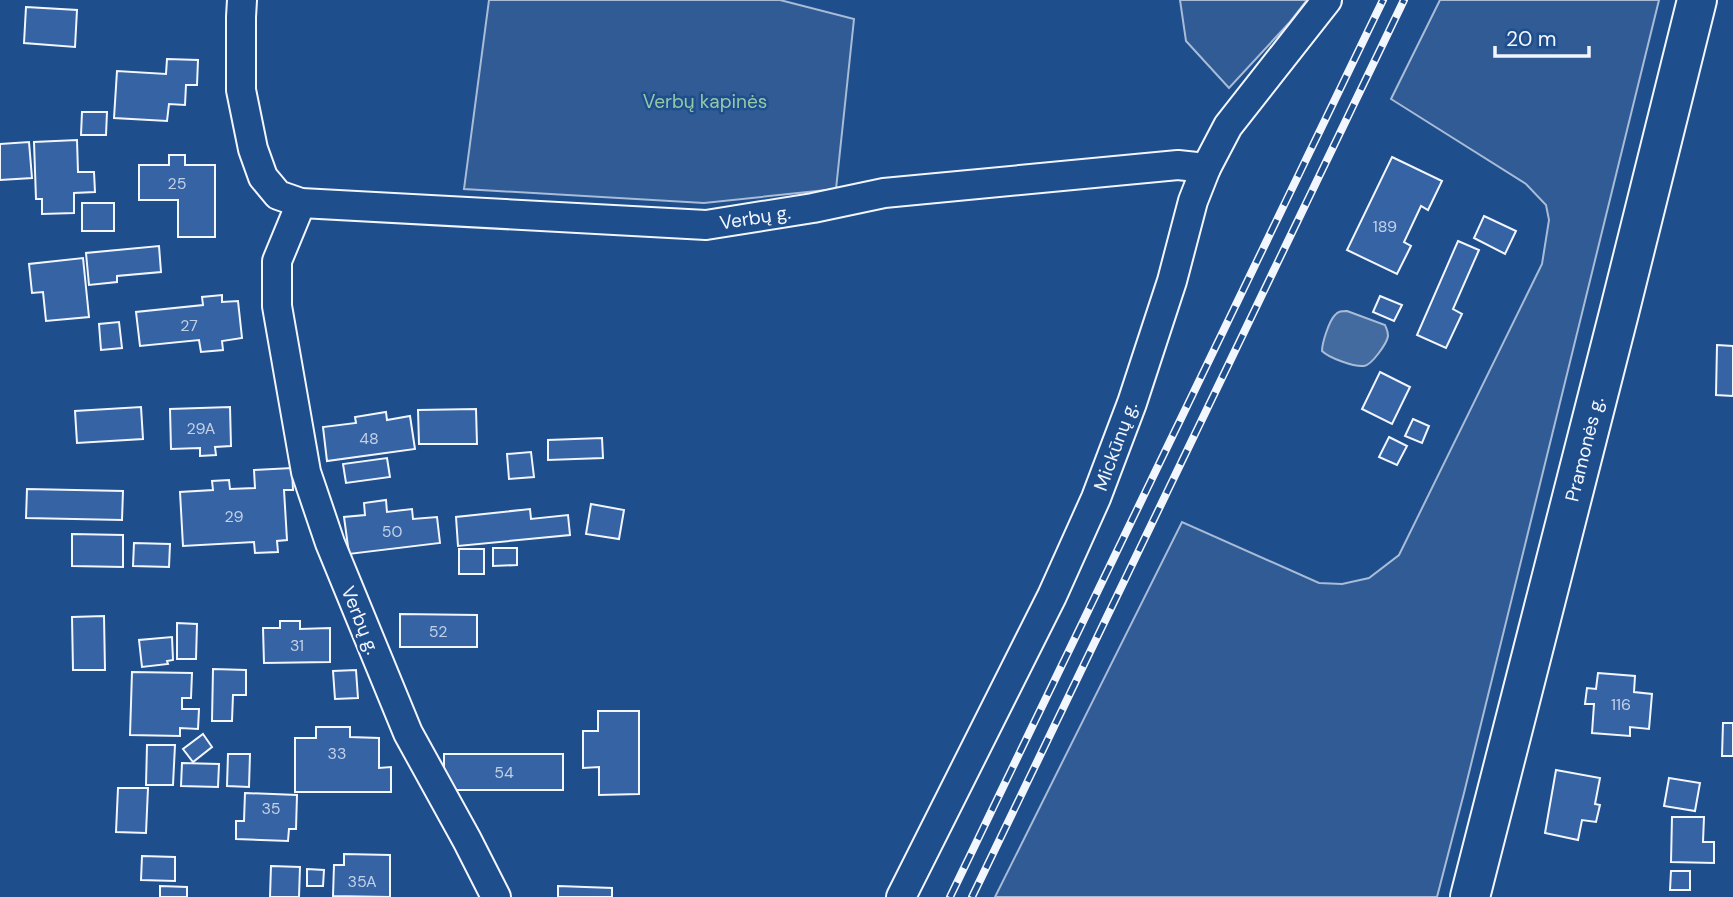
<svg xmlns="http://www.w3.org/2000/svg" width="1733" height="897" viewBox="0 0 1733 897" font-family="'DM Sans',sans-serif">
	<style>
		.green { fill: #305b95; stroke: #a8bbd7; stroke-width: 2 }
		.water { fill: #446ba0; stroke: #a8bbd7; stroke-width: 2 }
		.building { fill: #3563a3; stroke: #f2f6ff; stroke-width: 2 }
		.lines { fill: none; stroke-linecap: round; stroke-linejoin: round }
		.street-casing { stroke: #f2f6ff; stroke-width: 32 }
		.primary-casing { stroke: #f2f6ff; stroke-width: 42 }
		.street { stroke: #1f4e8c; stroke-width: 28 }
		.primary { stroke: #1f4e8c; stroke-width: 38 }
		.rail-casing { stroke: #f2f6ff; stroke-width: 8 }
		.rail { stroke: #1f4e8c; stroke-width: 5; stroke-dasharray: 16; stroke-linecap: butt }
		.labels { text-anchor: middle; stroke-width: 5; stroke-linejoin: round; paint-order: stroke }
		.number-label { font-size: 16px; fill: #c3d1e8 }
		.park-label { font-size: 19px; fill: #97c8a6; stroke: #1f4e8c }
		.street-label { font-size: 19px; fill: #f2f6ff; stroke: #1f4e8c }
	</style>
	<rect width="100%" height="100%" fill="#1f4e8c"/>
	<!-- green -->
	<g class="green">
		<path d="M489 0H780L854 19 836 189 704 203 464 189Z"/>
		<path d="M1180 0H1307L1289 23 1229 88 1186 41Z"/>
		<path d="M1440 0H1659L1464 793 1437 897H995L1182 522 1319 583 1342 584 1369 578 1399 555 1542 264 1549 220 1546 205 1526 184 1391 99Z"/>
	</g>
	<!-- water -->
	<path class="water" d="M1347 311 1385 325C1387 330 1388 331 1388 336 1387 343 1372 365 1364 366 1354 367 1329 358 1322 351 1322 343 1329 321 1335 315 1338 311 1342 311 1347 311Z"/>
	<!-- building -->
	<g class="building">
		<path d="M26 7 77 10 75 47 24 43Z"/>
		<path d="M167 59 198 60 197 85H186L185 105 169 104 167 121 114 118 117 71 166 74Z"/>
		<path d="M82 112H107L106 135H81Z"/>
		<path d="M77 140 78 172H94L95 192 74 193V213L42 214V199H36L34 142Z"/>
		<path d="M29 142 32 178 0 180V144Z"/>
		<path d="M169 155H185V165H215V237H178V200H139V165H169Z"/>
		<path d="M1392 157 1442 181 1428 210 1421 206 1404 242 1411 246 1397 274 1347 250Z"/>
		<rect x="82" y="203" width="32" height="28"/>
		<path d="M1484 216 1516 231 1505 254 1474 238Z"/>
		<path d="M1458 241 1479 250 1453 309 1462 314 1446 348 1417 335Z"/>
		<path d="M159 246 161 272 117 276V282L89 285 86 253Z"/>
		<path d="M83 258 89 317 46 321 43 292 32 293 29 264Z"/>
		<path d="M222 295V302L238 301 242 338 222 341 223 350 201 352 199 340 140 346 136 312 203 305 202 297Z"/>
		<path d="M1380 296 1402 305 1394 321 1373 312Z"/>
		<path d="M119 322 122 348 101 350 99 324Z"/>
		<path d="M1717 345 1733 346V396L1716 395Z"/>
		<path d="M1380 372 1410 387 1392 424 1362 409Z"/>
		<path d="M141 407 143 439 77 443 75 411Z"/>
		<path d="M230 407 231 446 215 447 216 455 200 456V448L171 449 170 409Z"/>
		<path d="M476 409 477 444H419L418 410Z"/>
		<path d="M386 412 387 420 410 416 415 449 327 461 323 427 356 423 355 417Z"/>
		<path d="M1413 419 1429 426 1422 443 1405 436Z"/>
		<path d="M1389 437 1407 446 1397 465 1379 457Z"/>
		<path d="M602 438 603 458 548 460V440Z"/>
		<path d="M531 452 534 477 509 479 507 454Z"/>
		<path d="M387 458 390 477 346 483 343 464Z"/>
		<path d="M292 468 293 490H284L287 540 277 541 278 552 255 553 254 542 183 546 180 492 213 490 212 481 229 480 230 489 255 488 254 470Z"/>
		<path d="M27 489 123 491 122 520 26 518Z"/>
		<path d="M386 500 387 512 412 509 413 519 437 517 440 543 349 554 344 517 365 515 364 503Z"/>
		<path d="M591 504 624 510 619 539 586 534Z"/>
		<path d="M530 509 531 519 568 515 570 535 458 546 456 517Z"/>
		<path d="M72 534 123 535V567L72 566Z"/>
		<path d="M134 543 170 544 169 567 133 566Z"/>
		<path d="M493 548H517V565L493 566Z"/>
		<rect x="459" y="549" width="25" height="25"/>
		<path d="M400 614 477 615V647H400Z"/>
		<path d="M104 616 105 670H73L72 617Z"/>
		<path d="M280 621H300V629L330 628V662L264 663 263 628H280Z"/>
		<path d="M177 623 197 624 196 659H177Z"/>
		<path d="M172 637 173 660 167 661 168 664 142 667 139 640Z"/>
		<path d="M213 669 246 670V695H233L232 721H212Z"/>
		<path d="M356 670 358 698 335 699 333 671Z"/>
		<path d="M132 672 192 673 191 698H182V709H199L198 729 180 728V736L130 735Z"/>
		<path d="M1598 673 1635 676 1634 692 1652 694 1649 729 1630 727V736L1592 733 1594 704H1585L1587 688 1596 689Z"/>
		<path d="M598 711H639V794L599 795V767L583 768V731H598Z"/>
		<path d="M1723 723H1733V756H1722Z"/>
		<path d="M316 727H350V737L379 738V768L391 767V792H295V738H316Z"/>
		<path d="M203 734 212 747 193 762 183 749Z"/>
		<path d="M147 745H175L173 785H146Z"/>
		<path d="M228 754H250L249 787 227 786Z"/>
		<rect x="444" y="754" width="119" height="36"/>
		<path d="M182 763 219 764 218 787 181 786Z"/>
		<path d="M1556 770 1600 778 1595 804 1600 805 1596 822 1582 820 1578 840 1545 833Z"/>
		<path d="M1669 778 1700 783 1695 811 1664 806Z"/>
		<path d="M118 788H148L146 833 116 832Z"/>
		<path d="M245 793 297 795 296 829H289L288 841 236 839V821H244Z"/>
		<path d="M1672 817H1704L1703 842H1714V863L1671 862Z"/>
		<path d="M344 854 390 855V897L333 896 334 865H344Z"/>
		<path d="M142 856 175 857V881L141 880Z"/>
		<path d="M271 866 300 867 299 897H270Z"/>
		<path d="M307 869 324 870 323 886H307Z"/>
		<path d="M1671 871H1690V890H1670Z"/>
		<path d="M160 886 187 887V897H160Z"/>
		<path d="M558 886 612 888V897H558Z"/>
	</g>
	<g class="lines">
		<defs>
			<g id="street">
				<path d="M242 0 241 17V90L253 149 263 177 278 195 301 203 706 225 813 208 884 193 1178 165 1206 168"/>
				<path d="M301 203 277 261V306L306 472 330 543 408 733 467 840 496 897"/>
				<path d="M901 897 1052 596 1096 498 1132 403 1172 281 1193 201 1206 168 1228 126 1327 0"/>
			</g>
			<path id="primary" d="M1470 897 1619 313 1697 0"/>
		</defs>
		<!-- street casing -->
		<use href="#street" class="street-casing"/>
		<!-- primary casing -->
		<use href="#primary" class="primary-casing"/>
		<!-- street -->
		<use href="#street" class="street"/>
		<!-- primary -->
		<use href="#primary" class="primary"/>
		<defs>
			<g id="rail">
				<path d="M950 897 1383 0"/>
				<path d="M972 897 1404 0"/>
			</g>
		</defs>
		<!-- rail casing -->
		<use href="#rail" class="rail-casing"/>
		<!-- rail -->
		<use href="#rail" class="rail"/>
	</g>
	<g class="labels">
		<!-- number labels -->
		<g class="number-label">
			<text x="177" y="189">25</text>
			<text x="1385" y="232">189</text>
			<text x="189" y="331">27</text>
			<text x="201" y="434">29A</text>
			<text x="369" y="444">48</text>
			<text x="234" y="522">29</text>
			<text x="392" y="537">50</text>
			<text x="438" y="637">52</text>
			<text x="297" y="651">31</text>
			<text x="1621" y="710">116</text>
			<text x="337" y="759">33</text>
			<text x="504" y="778">54</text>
			<text x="271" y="814">35</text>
			<text x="362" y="887">35A</text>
		</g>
		<!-- park labels -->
		<g class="park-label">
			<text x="705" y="108">Verbų kapinės</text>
		</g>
		<!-- street labels -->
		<g class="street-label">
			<text transform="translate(755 217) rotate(-9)" y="7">Verbų g.</text>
			<text transform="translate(1115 446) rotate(-70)" y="7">Mickūnų g.</text>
			<text transform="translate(1584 449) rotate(-76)" y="7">Pramonės g.</text>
			<text transform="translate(361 620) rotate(68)" y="7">Verbų g.</text>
		</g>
	</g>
	<!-- scale -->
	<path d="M1495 46v10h94v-10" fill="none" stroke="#f2f6ff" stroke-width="3.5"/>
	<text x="1506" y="46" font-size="21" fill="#f2f6ff" stroke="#1f4e8c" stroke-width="5" paint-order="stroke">20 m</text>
</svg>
